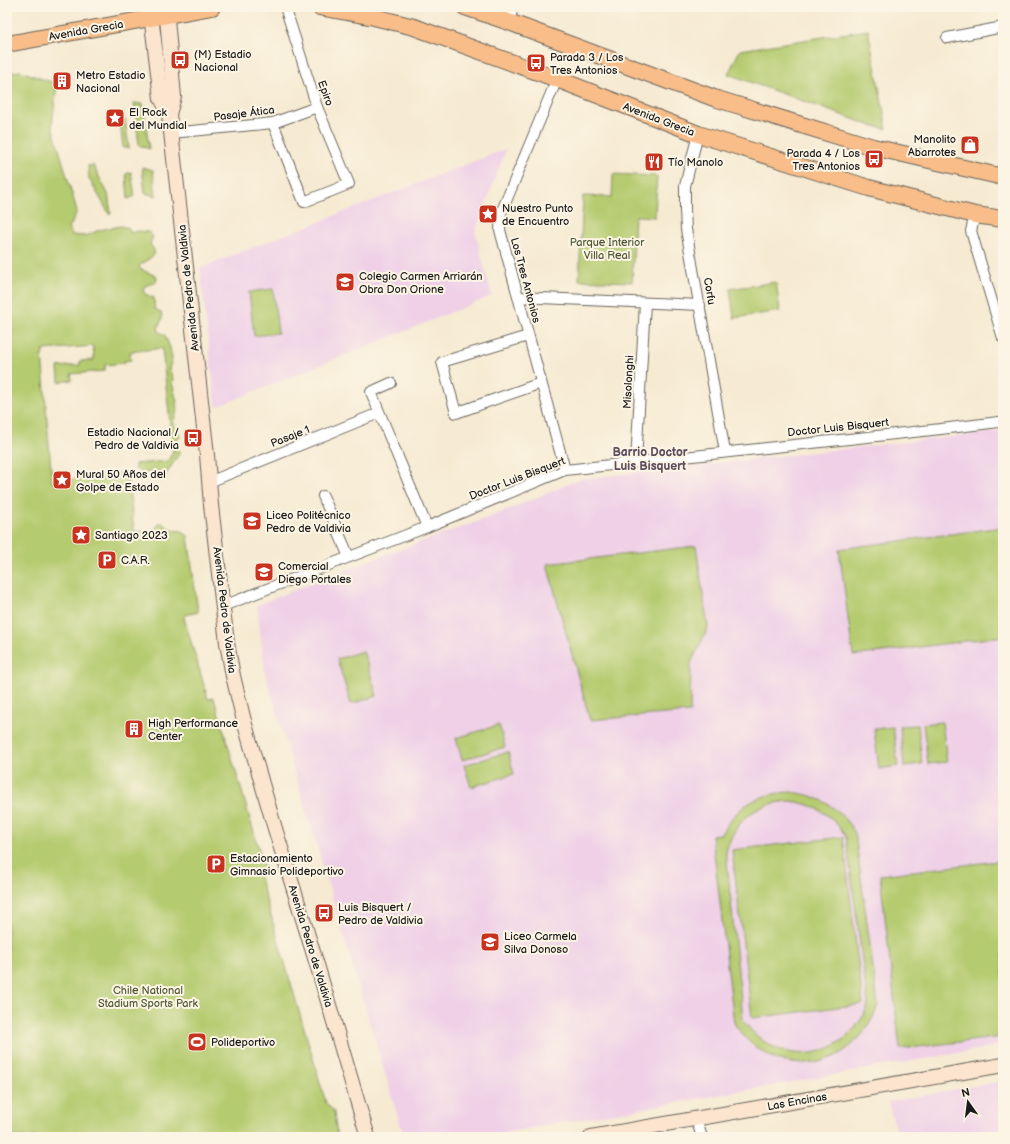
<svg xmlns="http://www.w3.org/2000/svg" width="1010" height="1144" viewBox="0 0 1010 1144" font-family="'Balsamiq Sans',sans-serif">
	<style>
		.built { fill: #efd0e7 }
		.green { fill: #b5cb6f; stroke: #687446; fill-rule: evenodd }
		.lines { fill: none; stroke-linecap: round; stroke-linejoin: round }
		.street-casing { stroke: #68645c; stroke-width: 12 }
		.secondary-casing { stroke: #68645c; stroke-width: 16 }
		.primary-casing { stroke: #68645c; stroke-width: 18 }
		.street { stroke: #fff; stroke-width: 10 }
		.secondary { stroke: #fce5cf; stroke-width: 14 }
		.primary { stroke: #f8bd88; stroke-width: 16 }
		.labels { text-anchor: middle; stroke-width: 4; stroke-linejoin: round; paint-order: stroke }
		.street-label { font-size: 11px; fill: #1c1c1c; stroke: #fcf5e5 }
		.poi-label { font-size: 11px; fill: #1c1c1c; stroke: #fcf5e5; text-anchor: start }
		.park-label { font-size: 11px; fill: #525939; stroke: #fcf5e5 }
		.neighbourhood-label { font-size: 12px; font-weight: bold; fill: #604e5f; stroke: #fcf5e5 }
	</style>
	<rect width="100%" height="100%" fill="#fcf5e5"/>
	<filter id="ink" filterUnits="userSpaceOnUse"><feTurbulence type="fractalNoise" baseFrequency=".025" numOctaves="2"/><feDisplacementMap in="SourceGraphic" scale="8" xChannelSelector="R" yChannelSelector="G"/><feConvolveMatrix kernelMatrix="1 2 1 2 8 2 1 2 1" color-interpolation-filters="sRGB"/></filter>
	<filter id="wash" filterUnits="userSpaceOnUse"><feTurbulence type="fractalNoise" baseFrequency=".012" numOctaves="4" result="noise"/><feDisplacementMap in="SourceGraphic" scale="16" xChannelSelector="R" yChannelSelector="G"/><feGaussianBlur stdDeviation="0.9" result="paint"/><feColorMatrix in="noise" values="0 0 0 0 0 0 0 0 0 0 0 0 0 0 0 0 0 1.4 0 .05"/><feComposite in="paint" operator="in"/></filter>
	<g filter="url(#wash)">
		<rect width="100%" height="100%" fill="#f6ead2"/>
		<!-- built -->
		<g class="built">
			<path d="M506 149 475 232 492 296 216 407 200 268Z"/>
			<path d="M1003 431V1045L480 1137H404L265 673 257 605 376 558 498 514 580 479Z"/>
			<path d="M1003 1081V1137H898L888 1102Z"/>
		</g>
		<!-- green -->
		<g class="green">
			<path d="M868 30 887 129 872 126 728 74 740 50Z"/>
			<path d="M20 71 57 84 52 125 77 211 71 225H69L71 235 86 236 99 230 121 226 129 228 130 233 137 231 149 232 153 236 150 244 154 250V255L139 266 140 269 156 276 157 279 156 282 145 286 143 290 145 294 154 298C156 313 150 304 162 314V319L158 328 159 332 165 335 170 348 172 359 169 369 173 379 172 384C175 389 174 395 177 400L176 405 178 409 173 422 180 436 175 444 180 452 166 475 164 476 160 475 157 470 153 474 149 472 143 474 137 469H135V464L168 461 173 451 162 348 130 352 131 360 124 361V363L105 365V371L71 374 72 380 59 382 58 367 80 365V361L94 360 93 346 44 350 42 355 52 482 127 472 134 531C137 531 152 533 154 530 157 528 158 525 160 522L172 530 182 531 188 536 198 612 185 615 184 618 208 699 214 698 266 873 259 875 326 1103 334 1112 337 1137H7V73Z"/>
			<path d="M134 103 143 104 149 149 139 145Z"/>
			<path d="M120 120H125L129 148H123Z"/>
			<path d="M93 165 108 194 111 213 109 214 89 178 88 166Z"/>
			<path d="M142 167 153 170 156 196 145 193Z"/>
			<path d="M131 172 135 196 128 199 126 174Z"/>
			<path d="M613 174 657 176 655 217 635 216 632 282 579 280 583 196 612 197Z"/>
			<path d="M776 282 780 311 734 318 730 289Z"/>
			<path d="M273 289 278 333 254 336 249 292Z"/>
			<path d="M1003 527V636L853 656 839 549Z"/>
			<path d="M696 546 708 628 691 663 690 712 590 720 547 564Z"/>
			<path d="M363 651 377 696 351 704 337 659Z"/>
			<path d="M942 722 947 762 928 764 923 724Z"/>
			<path d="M499 725 505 747 462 760 456 738Z"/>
			<path d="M918 725 922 764 904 766 900 726Z"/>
			<path d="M893 727 898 766 879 769 874 729Z"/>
			<path d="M508 752 514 774 471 787 464 765Z"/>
			<path d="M790 792C820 795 839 807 855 833L878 1005C854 1074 774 1085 734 1023L712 835 721 834C737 806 757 794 790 792ZM790 801C815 804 833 815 846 837L868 1005C846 1062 778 1071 743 1020L726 852C735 819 757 803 790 801Z"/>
			<path d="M843 837 863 1004 752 1018 732 850Z"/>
			<path d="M998 861 1003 901V1037L900 1049 880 875Z"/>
		</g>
	</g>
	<g filter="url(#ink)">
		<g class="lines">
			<defs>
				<g id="street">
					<path d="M509 22 513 7"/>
					<path d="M947 38 1003 27"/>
					<path d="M557 79 501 213 500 230 565 470"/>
					<path d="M273 123 304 202 349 184 317 107 285 7"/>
					<path d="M171 133 273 123 317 107"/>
					<path d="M698 134 685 186V210L686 229 725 452"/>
					<path d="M975 215 971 231 1003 338"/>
					<path d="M518 297 700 305"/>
					<path d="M528 336 442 362 456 413 541 383"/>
					<path d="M391 383 371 392 427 527"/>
					<path d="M636 462 645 303"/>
					<path d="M209 482 379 413"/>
					<path d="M323 496 349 557"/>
					<path d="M223 606 427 527 565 470 941 429 999 422 1003 421"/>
					<path d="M696 1119 702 1137"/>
				</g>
				<g id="secondary">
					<path d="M150 7 161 98 169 114 207 455 211 505 227 643 233 676 244 721 273 822 318 968 368 1137"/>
					<path d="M166 7 174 97 169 114"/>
					<path d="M591 1137 1003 1065"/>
				</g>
				<g id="primary">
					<path d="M319 7 374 17 414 27 557 79 698 134 869 188 975 215 1003 219"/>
					<path d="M465 7 509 22 714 98 873 147 1003 177"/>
					<path d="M7 44 212 7"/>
				</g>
			</defs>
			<!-- street casing -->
			<use href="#street" class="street-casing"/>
			<!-- secondary casing -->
			<use href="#secondary" class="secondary-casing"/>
			<!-- primary casing -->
			<use href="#primary" class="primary-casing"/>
			<!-- street -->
			<use href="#street" class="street"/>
			<!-- secondary -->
			<use href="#secondary" class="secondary"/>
			<!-- primary -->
			<use href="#primary" class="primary"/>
		</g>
	</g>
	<!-- icons -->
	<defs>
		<symbol id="bus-square" viewBox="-11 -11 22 22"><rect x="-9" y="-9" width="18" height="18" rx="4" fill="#c8321e" stroke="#fcf5e5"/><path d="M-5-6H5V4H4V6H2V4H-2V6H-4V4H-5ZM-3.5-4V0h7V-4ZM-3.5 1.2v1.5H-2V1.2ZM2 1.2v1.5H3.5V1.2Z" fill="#fff"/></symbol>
		<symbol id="building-square" viewBox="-11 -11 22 22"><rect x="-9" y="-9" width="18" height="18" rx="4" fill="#c8321e" stroke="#fcf5e5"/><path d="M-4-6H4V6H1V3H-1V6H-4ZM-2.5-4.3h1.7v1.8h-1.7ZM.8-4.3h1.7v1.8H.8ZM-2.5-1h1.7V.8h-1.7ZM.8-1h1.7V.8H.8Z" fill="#fff"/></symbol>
		<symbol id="sight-square" viewBox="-11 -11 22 22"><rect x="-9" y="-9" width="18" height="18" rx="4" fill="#c8321e" stroke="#fcf5e5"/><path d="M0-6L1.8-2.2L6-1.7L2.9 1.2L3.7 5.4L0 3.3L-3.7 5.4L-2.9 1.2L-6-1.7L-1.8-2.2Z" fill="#fff"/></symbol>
		<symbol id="shop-square" viewBox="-11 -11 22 22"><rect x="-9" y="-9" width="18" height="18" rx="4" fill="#c8321e" stroke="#fcf5e5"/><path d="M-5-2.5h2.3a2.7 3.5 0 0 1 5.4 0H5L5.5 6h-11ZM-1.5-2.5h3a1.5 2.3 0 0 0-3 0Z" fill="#fff"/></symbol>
		<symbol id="restaurant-square" viewBox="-11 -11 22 22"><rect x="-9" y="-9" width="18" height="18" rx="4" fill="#c8321e" stroke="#fcf5e5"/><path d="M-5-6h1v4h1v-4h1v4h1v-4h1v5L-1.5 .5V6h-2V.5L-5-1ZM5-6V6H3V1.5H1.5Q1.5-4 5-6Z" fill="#fff"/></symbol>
		<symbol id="school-square" viewBox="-11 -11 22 22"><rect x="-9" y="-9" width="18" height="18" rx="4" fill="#c8321e" stroke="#fcf5e5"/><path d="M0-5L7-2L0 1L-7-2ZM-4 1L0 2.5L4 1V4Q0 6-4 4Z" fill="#fff"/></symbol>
		<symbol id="parking-square" viewBox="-11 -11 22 22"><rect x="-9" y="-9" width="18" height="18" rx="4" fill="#c8321e" stroke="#fcf5e5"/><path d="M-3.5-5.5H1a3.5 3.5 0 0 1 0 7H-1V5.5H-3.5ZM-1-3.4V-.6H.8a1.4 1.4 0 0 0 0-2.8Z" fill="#fff"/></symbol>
		<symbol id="stadium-square" viewBox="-11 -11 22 22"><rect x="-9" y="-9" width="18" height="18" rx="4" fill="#c8321e" stroke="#fcf5e5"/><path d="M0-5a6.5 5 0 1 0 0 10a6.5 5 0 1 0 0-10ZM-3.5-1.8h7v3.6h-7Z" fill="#fff"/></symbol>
	</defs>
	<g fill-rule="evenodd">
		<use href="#bus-square" x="169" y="49" width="22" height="22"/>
		<use href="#bus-square" x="525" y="52" width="22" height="22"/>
		<use href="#building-square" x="51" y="70" width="22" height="22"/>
		<use href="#sight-square" x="104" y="107" width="22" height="22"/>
		<use href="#shop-square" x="959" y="134" width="22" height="22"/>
		<use href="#bus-square" x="863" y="148" width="22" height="22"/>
		<use href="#restaurant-square" x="643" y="151" width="22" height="22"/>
		<use href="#sight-square" x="477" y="203" width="22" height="22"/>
		<use href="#school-square" x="334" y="271" width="22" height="22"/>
		<use href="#bus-square" x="182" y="427" width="22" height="22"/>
		<use href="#sight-square" x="51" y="469" width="22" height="22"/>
		<use href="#school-square" x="241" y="510" width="22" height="22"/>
		<use href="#sight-square" x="70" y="524" width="22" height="22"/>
		<use href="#parking-square" x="96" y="549" width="22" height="22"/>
		<use href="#school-square" x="253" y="561" width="22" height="22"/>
		<use href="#building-square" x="123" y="718" width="22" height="22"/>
		<use href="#parking-square" x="205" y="853" width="22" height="22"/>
		<use href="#bus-square" x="313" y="902" width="22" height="22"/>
		<use href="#school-square" x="479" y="931" width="22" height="22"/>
		<use href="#stadium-square" x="186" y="1031" width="22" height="22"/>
	</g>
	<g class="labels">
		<!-- street labels -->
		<g class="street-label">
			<text transform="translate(86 30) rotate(-10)" y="4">Avenida Grecia</text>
			<text transform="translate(326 93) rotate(70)" y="4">Epiro</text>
			<text transform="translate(244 113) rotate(-7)" y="4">Pasaje Ática</text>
			<text transform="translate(659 119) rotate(21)" y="4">Avenida Grecia</text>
			<text transform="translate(526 280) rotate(75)" y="4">Los Tres Antonios</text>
			<text transform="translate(188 288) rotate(-96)" y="4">Avenida Pedro de Valdivia</text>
			<text transform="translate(710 291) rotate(80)" y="4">Corfu</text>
			<text transform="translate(628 382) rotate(-87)" y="4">Misolonghi</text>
			<text transform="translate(838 427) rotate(-6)" y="4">Doctor Luis Bisquert</text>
			<text transform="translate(290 436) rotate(-22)" y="4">Pasaje 1</text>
			<text transform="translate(517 478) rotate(-21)" y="4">Doctor Luis Bisquert</text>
			<text transform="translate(225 610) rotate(83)" y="4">Avenida Pedro de Valdivia</text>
			<text transform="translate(311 946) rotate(73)" y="4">Avenida Pedro de Valdivia</text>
			<text transform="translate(797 1101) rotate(-10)" y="4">Las Encinas</text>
		</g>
		<!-- poi labels -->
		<g class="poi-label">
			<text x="194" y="58">(M) Estadio<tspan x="194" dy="13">Nacional</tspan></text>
			<text x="550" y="61">Parada 3 / Los<tspan x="550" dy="13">Tres Antonios</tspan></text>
			<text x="76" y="79">Metro Estadio<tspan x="76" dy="13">Nacional</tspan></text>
			<text x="129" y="116">El Rock<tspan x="129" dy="13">del Mundial</tspan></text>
			<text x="956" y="143" text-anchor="end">Manolito<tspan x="956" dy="13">Abarrotes</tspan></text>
			<text x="860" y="157" text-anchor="end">Parada 4 / Los<tspan x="860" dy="13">Tres Antonios</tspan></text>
			<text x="668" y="166">Tío Manolo</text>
			<text x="502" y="212">Nuestro Punto<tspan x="502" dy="13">de Encuentro</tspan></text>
			<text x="359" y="280">Colegio Carmen Arriarán<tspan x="359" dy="13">Obra Don Orione</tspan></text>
			<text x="179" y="436" text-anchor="end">Estadio Nacional /<tspan x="179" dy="13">Pedro de Valdivia</tspan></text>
			<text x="76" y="478">Mural 50 Años del<tspan x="76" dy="13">Golpe de Estado</tspan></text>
			<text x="266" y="519">Liceo Politécnico<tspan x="266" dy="13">Pedro de Valdivia</tspan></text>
			<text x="95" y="539">Santiago 2023</text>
			<text x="121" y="564">C.A.R.</text>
			<text x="278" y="570">Comercial<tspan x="278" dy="13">Diego Portales</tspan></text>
			<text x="148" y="727">High Performance<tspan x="148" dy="13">Center</tspan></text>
			<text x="230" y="862">Estacionamiento<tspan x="230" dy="13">Gimnasio Polideportivo</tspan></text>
			<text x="338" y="911">Luis Bisquert /<tspan x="338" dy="13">Pedro de Valdivia</tspan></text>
			<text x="504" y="940">Liceo Carmela<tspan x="504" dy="13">Silva Donoso</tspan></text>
			<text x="211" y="1046">Polideportivo</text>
		</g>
		<!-- park labels -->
		<g class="park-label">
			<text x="607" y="246">Parque Interior<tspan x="607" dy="13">Villa Real</tspan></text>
			<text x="148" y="994">Chile National<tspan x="148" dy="13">Stadium Sports Park</tspan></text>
		</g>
		<!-- neighbourhood labels -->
		<g class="neighbourhood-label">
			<text x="650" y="456">Barrio Doctor<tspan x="650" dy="14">Luis Bisquert</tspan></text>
		</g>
	</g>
	<!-- margin -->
	<rect width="1010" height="1144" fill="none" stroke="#fcf5e5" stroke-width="24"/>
	<!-- north arrow -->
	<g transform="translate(968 1102) rotate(346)" stroke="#fcf5e5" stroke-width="3" paint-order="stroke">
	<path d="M0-3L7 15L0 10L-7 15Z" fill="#1c1c1c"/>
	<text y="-6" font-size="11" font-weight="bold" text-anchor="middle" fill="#1c1c1c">N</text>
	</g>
</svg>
